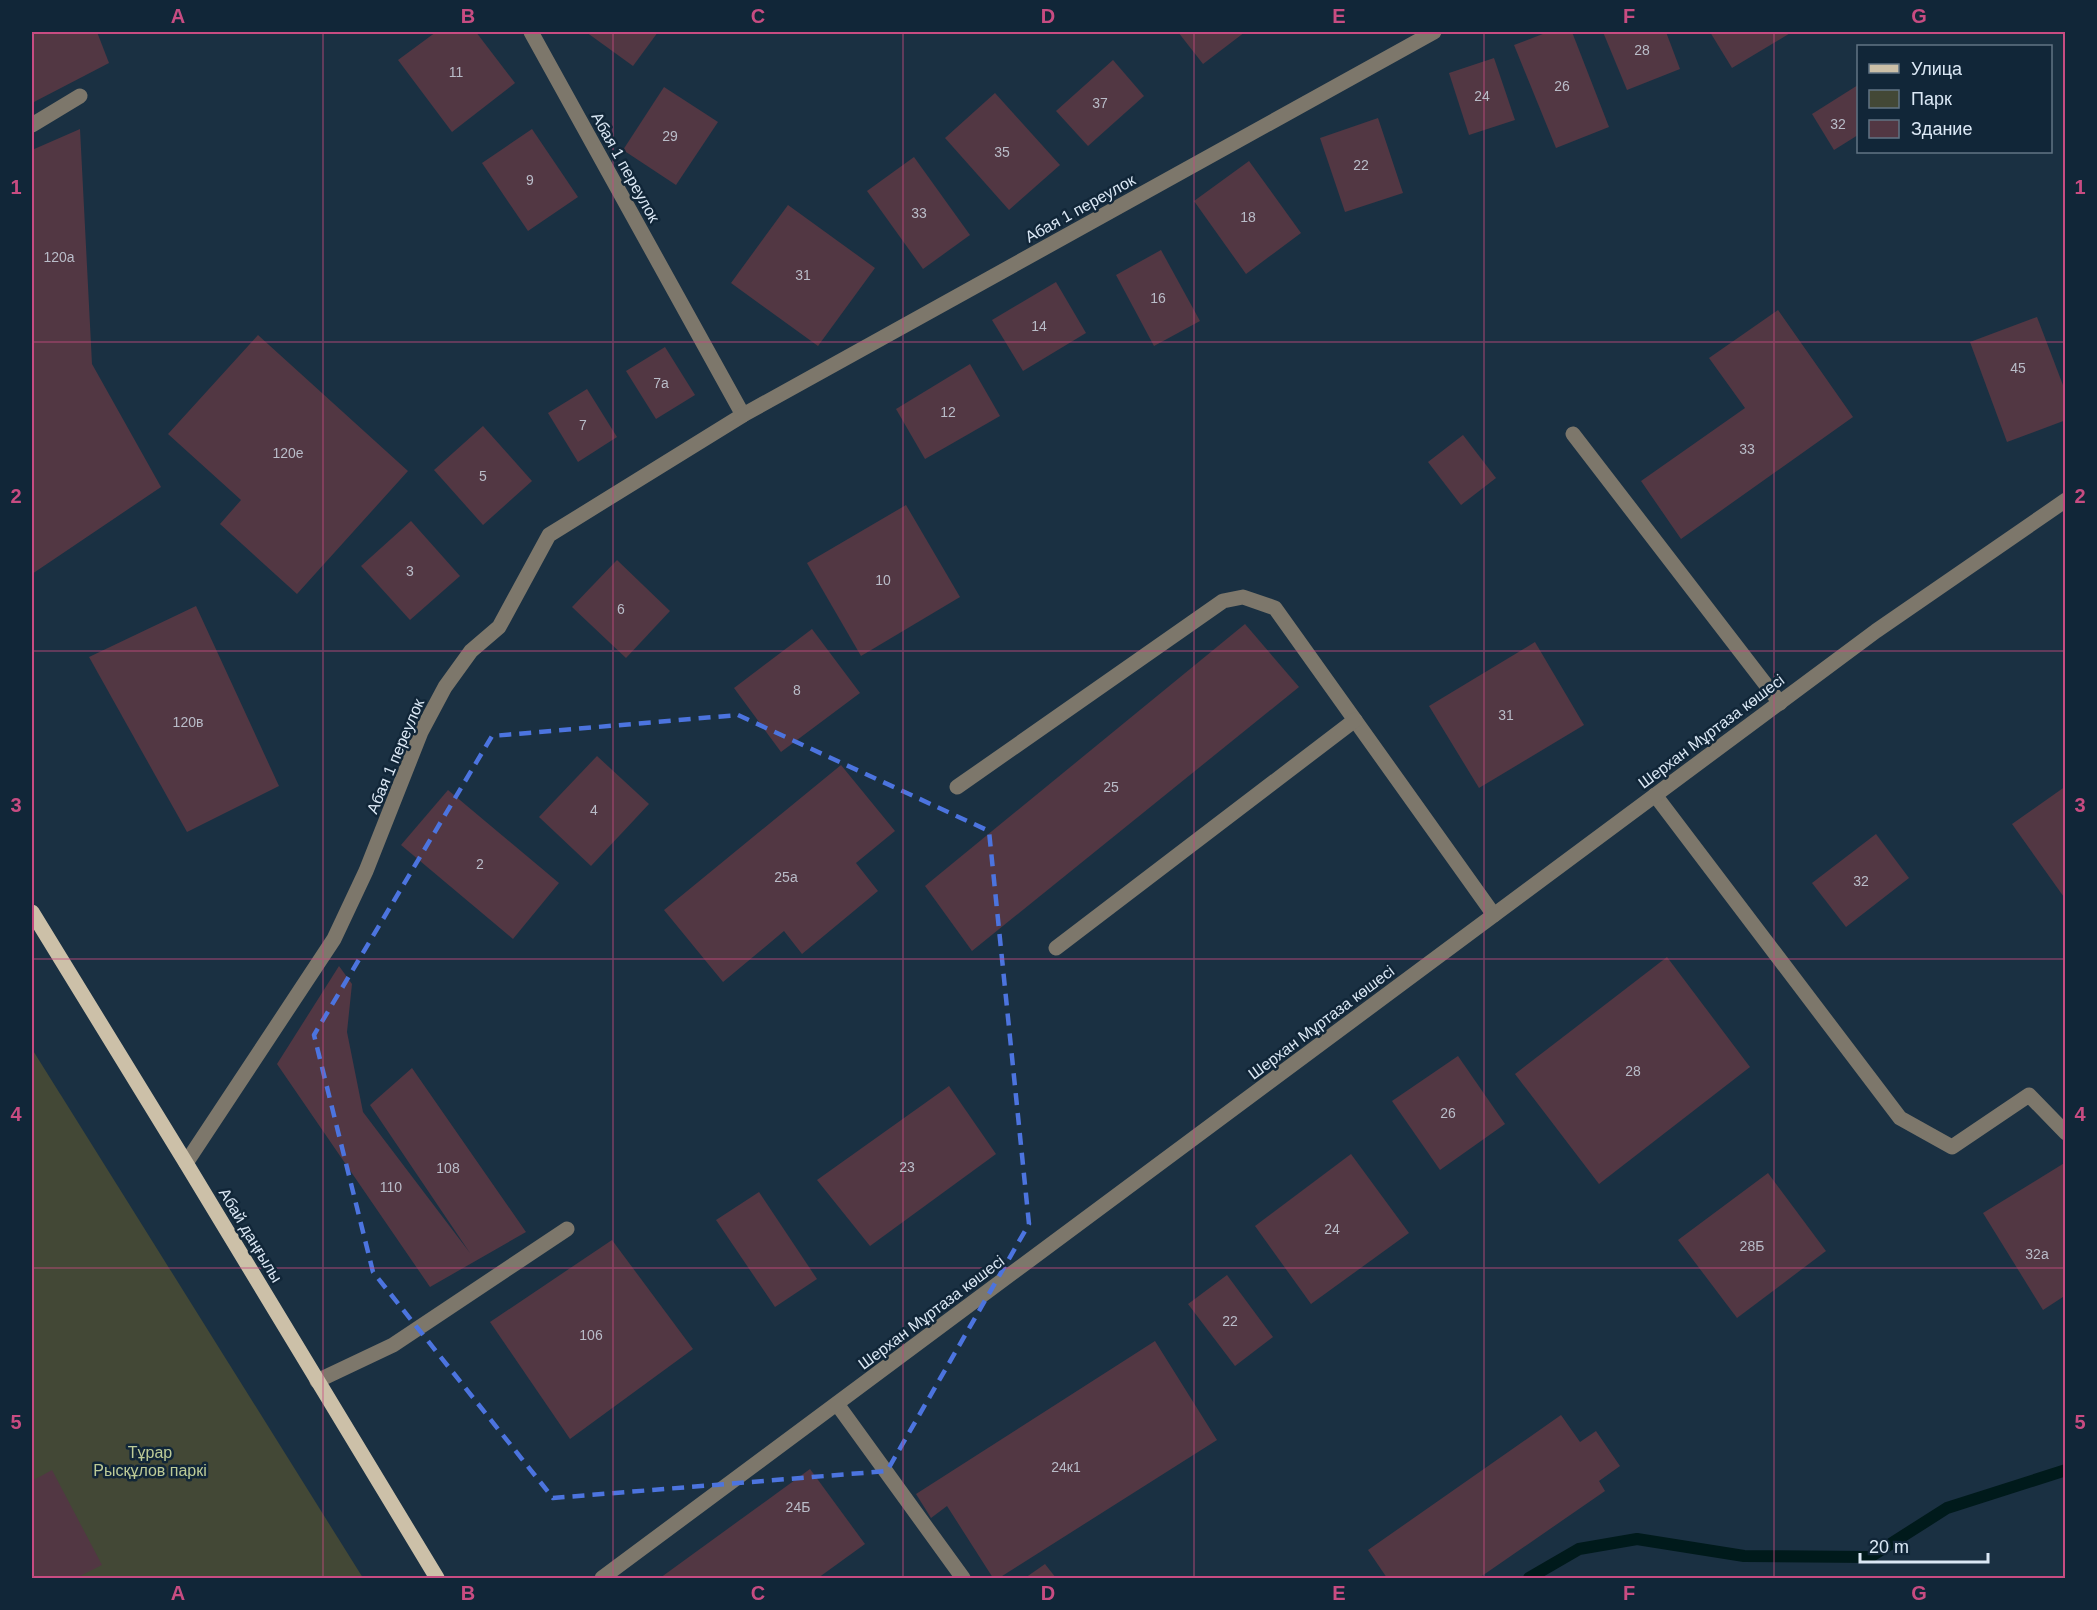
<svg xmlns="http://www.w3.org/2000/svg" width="2097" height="1610" viewBox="0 0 2097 1610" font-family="Helvetica,sans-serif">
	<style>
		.green { fill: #434836 }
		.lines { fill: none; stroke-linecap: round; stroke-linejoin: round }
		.stream { stroke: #001a1b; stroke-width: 12 }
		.building { fill: #523743 }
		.minor { stroke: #7d776b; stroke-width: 15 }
		.major { stroke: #ccc0a8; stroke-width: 15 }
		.marked { fill: none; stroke: #4c74df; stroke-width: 4.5; stroke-dasharray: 12 8; stroke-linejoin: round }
		.grid { fill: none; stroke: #c84c82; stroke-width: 1.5; stroke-opacity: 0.55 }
		.labels { text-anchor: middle; stroke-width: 5; stroke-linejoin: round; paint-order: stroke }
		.number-label { font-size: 14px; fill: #b9bcc8 }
		.street-label { font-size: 16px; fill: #dbe8f5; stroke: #112638 }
		.park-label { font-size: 16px; fill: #bdcb97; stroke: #112638 }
		.neatline { fill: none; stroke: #c84c82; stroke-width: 2 }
		.grid-label { font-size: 20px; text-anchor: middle; font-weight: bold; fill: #c84c82 }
	</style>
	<rect width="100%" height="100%" fill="#1a3042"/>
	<!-- green -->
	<path class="green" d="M32 1049 363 1578H32Z"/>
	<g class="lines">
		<!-- stream -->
		<path class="stream" d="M1529 1578 1579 1549 1637 1539 1744 1556 1870 1557 1947 1508 2066 1470"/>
	</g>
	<!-- building -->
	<g class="building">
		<path d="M32 32H97L109 63 32 103Z"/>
		<path d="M436 32H476L515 83 452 132 398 60Z"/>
		<path d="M586 32H658L633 66Z"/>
		<path d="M1178 32H1245L1203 64Z"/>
		<path d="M1548 32H1572L1609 127 1556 148 1514 45Z"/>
		<path d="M1603 32H1666L1680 69 1627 90Z"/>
		<path d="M1710 32H1792L1732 68Z"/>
		<path d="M1494 58 1515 120 1469 135 1449 73Z"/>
		<path d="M1113 60 1144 96 1088 146 1056 111Z"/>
		<path d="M1858 85V135L1834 150 1812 114Z"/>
		<path d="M664 87 718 122 676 185 623 150Z"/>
		<path d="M995 93 1060 165 1009 210 945 138Z"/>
		<path d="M1378 118 1403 193 1345 212 1320 138Z"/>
		<path d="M80 129 92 364 161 487 32 574V150Z"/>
		<path d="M532 129 578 197 528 231 482 163Z"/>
		<path d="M914 157 970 235 923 269 867 191Z"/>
		<path d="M1249 161 1301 233 1246 274 1194 201Z"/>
		<path d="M788 205 875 268 818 346 731 283Z"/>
		<path d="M1161 250 1200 321 1154 346 1116 275Z"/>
		<path d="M1056 282 1086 333 1023 371 992 320Z"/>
		<path d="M1778 310 1853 417 1681 539 1641 481 1745 408 1709 358Z"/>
		<path d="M2037 317 2066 393V420L2007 442 1970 342Z"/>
		<path d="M258 335 408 471 297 594 220 524 241 500 168 434Z"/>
		<path d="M665 347 695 395 656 419 626 371Z"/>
		<path d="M970 364 1000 416 925 459 896 409Z"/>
		<path d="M587 389 617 437 578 462 548 413Z"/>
		<path d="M483 426 532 481 483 525 434 470Z"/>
		<path d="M1463 435 1496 478 1461 505 1428 462Z"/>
		<path d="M906 505 960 597 861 656 807 563Z"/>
		<path d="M411 521 460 576 410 620 361 566Z"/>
		<path d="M617 560 670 611 626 658 572 607Z"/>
		<path d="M196 606 279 786 187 832 89 657Z"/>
		<path d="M1245 624 1299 687 972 951 925 886Z"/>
		<path d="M812 629 860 693 781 752 734 688Z"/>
		<path d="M1535 642 1584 725 1479 788 1429 706Z"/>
		<path d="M597 756 649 804 591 866 539 817Z"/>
		<path d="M841 765 895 831 856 863 878 891 802 954 784 931 723 982 664 910Z"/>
		<path d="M2066 786V900L2012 824Z"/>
		<path d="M448 790 559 883 513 939 401 845Z"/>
		<path d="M1876 834 1909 878 1846 927 1812 883Z"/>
		<path d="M1667 957 1750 1067 1599 1184 1515 1074Z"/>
		<path d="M339 966 352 984 347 1032 363 1112 470 1253 370 1105 412 1068 526 1232 430 1287 277 1064Z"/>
		<path d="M1458 1056 1505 1124 1440 1170 1392 1101Z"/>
		<path d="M949 1086 996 1154 870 1246 817 1180Z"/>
		<path d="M1351 1154 1409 1233 1311 1304 1255 1226Z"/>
		<path d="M2066 1162V1295L2043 1310 1983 1213Z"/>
		<path d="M1768 1173 1826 1251 1737 1318 1678 1240Z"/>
		<path d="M759 1192 817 1279 775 1307 716 1220Z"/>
		<path d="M612 1240 693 1349 570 1439 490 1322Z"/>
		<path d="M1227 1275 1273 1337 1235 1366 1188 1304Z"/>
		<path d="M1155 1341 1217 1440 999 1578H993L947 1506 931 1518 916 1494Z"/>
		<path d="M1561 1415 1580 1442 1596 1431 1620 1466 1599 1481 1605 1491 1479 1578H1387L1368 1550Z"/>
		<path d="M810 1469 865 1544 818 1578H660Z"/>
		<path d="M52 1470 102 1565 76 1578H32V1481Z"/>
		<path d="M1045 1564 1056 1578H1025Z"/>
	</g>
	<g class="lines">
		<!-- minor -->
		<g class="minor">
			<path d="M531 32 743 415"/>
			<path d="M32 125 80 96"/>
			<path d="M1573 434 1780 703"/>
			<path d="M957 787 1223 601 1243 597 1275 608 1494 915"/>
			<path d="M1655 795 1900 1118 1952 1147 2029 1095 2066 1133"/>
			<path d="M1056 948 1355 720"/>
			<path d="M186 1163 334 939 366 871 421 732 445 687 471 651 499 627 549 535 743 415 1434 32"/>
			<path d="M317 1381 393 1345 567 1229"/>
			<path d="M837 1404 963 1578"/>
			<path d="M602 1578 1876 631 2066 500"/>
		</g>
		<!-- major -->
		<path class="major" d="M32 912 186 1163 437 1578"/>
	</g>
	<!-- marked area -->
	<path class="marked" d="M738 715 989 831 1029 1224 887 1471 553 1498 373 1272 314 1035 492 736Z"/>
	<!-- grid -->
	<path class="grid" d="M323 32V1578M613 32V1578M903 32V1578M1194 32V1578M1484 32V1578M1774 32V1578M32 342H2066M32 651H2066M32 959H2066M32 1268H2066"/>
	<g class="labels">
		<!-- number labels -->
		<g class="number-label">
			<text x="1642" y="55">28</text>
			<text x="456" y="77">11</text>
			<text x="1562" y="91">26</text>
			<text x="1482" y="101">24</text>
			<text x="1100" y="108">37</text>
			<text x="1838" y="129">32</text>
			<text x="670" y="141">29</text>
			<text x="1002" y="157">35</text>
			<text x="1361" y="170">22</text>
			<text x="530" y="185">9</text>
			<text x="919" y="218">33</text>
			<text x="1248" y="222">18</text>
			<text x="59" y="262">120а</text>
			<text x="803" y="280">31</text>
			<text x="1158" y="303">16</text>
			<text x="1039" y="331">14</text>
			<text x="2018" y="373">45</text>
			<text x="661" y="388">7а</text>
			<text x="948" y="417">12</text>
			<text x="583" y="430">7</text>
			<text x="1747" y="454">33</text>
			<text x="288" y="458">120е</text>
			<text x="483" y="481">5</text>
			<text x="410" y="576">3</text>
			<text x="883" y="585">10</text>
			<text x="621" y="614">6</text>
			<text x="797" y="695">8</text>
			<text x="1506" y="720">31</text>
			<text x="188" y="727">120в</text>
			<text x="1111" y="792">25</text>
			<text x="594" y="815">4</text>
			<text x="480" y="869">2</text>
			<text x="786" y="882">25а</text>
			<text x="1861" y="886">32</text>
			<text x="1633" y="1076">28</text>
			<text x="1448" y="1118">26</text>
			<text x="907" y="1172">23</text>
			<text x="448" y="1173">108</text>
			<text x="391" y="1192">110</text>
			<text x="1332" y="1234">24</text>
			<text x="1752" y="1251">28Б</text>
			<text x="2037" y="1259">32а</text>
			<text x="1230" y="1326">22</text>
			<text x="591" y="1340">106</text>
			<text x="1066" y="1472">24к1</text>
			<text x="798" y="1512">24Б</text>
		</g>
		<!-- street labels -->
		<g class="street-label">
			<text transform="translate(626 167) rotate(61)" y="6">Абая 1 переулок</text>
			<text transform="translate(1080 208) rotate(-29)" y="6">Абая 1 переулок</text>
			<text transform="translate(1711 731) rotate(-37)" y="6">Шерхан Мұртаза көшесі</text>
			<text transform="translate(395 756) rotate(-67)" y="6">Абая 1 переулок</text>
			<text transform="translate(1321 1022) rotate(-37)" y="6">Шерхан Мұртаза көшесі</text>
			<text transform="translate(251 1235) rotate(59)" y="6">Абай даңғылы</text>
			<text transform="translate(931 1312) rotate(-37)" y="6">Шерхан Мұртаза көшесі</text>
		</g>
		<!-- park labels -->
		<g class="park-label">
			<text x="150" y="1458">Тұрар<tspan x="150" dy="18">Рысқұлов паркі</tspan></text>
		</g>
	</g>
	<!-- border -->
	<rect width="2097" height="1610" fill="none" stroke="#112638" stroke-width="66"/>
	<!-- legend -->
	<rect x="1857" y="45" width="195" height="108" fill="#112638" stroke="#627484" stroke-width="1.5"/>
	<rect x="1869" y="64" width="30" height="9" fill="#ccc0a8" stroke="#627484" stroke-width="1.5"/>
	<text x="1911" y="75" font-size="18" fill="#dbe8f5">Улица</text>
	<rect x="1869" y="90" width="30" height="18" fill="#434836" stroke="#627484" stroke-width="1.5"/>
	<text x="1911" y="105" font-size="18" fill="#dbe8f5">Парк</text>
	<rect x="1869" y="120" width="30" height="18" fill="#523743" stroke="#627484" stroke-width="1.5"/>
	<text x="1911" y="135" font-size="18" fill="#dbe8f5">Здание</text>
	<!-- scale -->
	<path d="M1860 1553v9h128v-9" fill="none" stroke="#dbe8f5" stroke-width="3"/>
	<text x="1869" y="1553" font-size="18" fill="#dbe8f5" stroke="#112638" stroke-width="4.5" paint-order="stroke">20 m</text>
	<rect x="33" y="33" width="2031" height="1544" class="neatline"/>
	<g class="grid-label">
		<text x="178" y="23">A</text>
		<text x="468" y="23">B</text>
		<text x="758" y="23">C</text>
		<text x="1048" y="23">D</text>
		<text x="1339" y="23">E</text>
		<text x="1629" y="23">F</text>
		<text x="1919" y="23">G</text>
		<text x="16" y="194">1</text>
		<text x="2080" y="194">1</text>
		<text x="16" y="503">2</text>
		<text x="2080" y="503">2</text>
		<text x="16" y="812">3</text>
		<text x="2080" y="812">3</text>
		<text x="16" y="1121">4</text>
		<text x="2080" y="1121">4</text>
		<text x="16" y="1429">5</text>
		<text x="2080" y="1429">5</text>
		<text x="178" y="1600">A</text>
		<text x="468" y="1600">B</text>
		<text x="758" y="1600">C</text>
		<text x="1048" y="1600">D</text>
		<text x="1339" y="1600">E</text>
		<text x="1629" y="1600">F</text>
		<text x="1919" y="1600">G</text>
	</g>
</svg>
